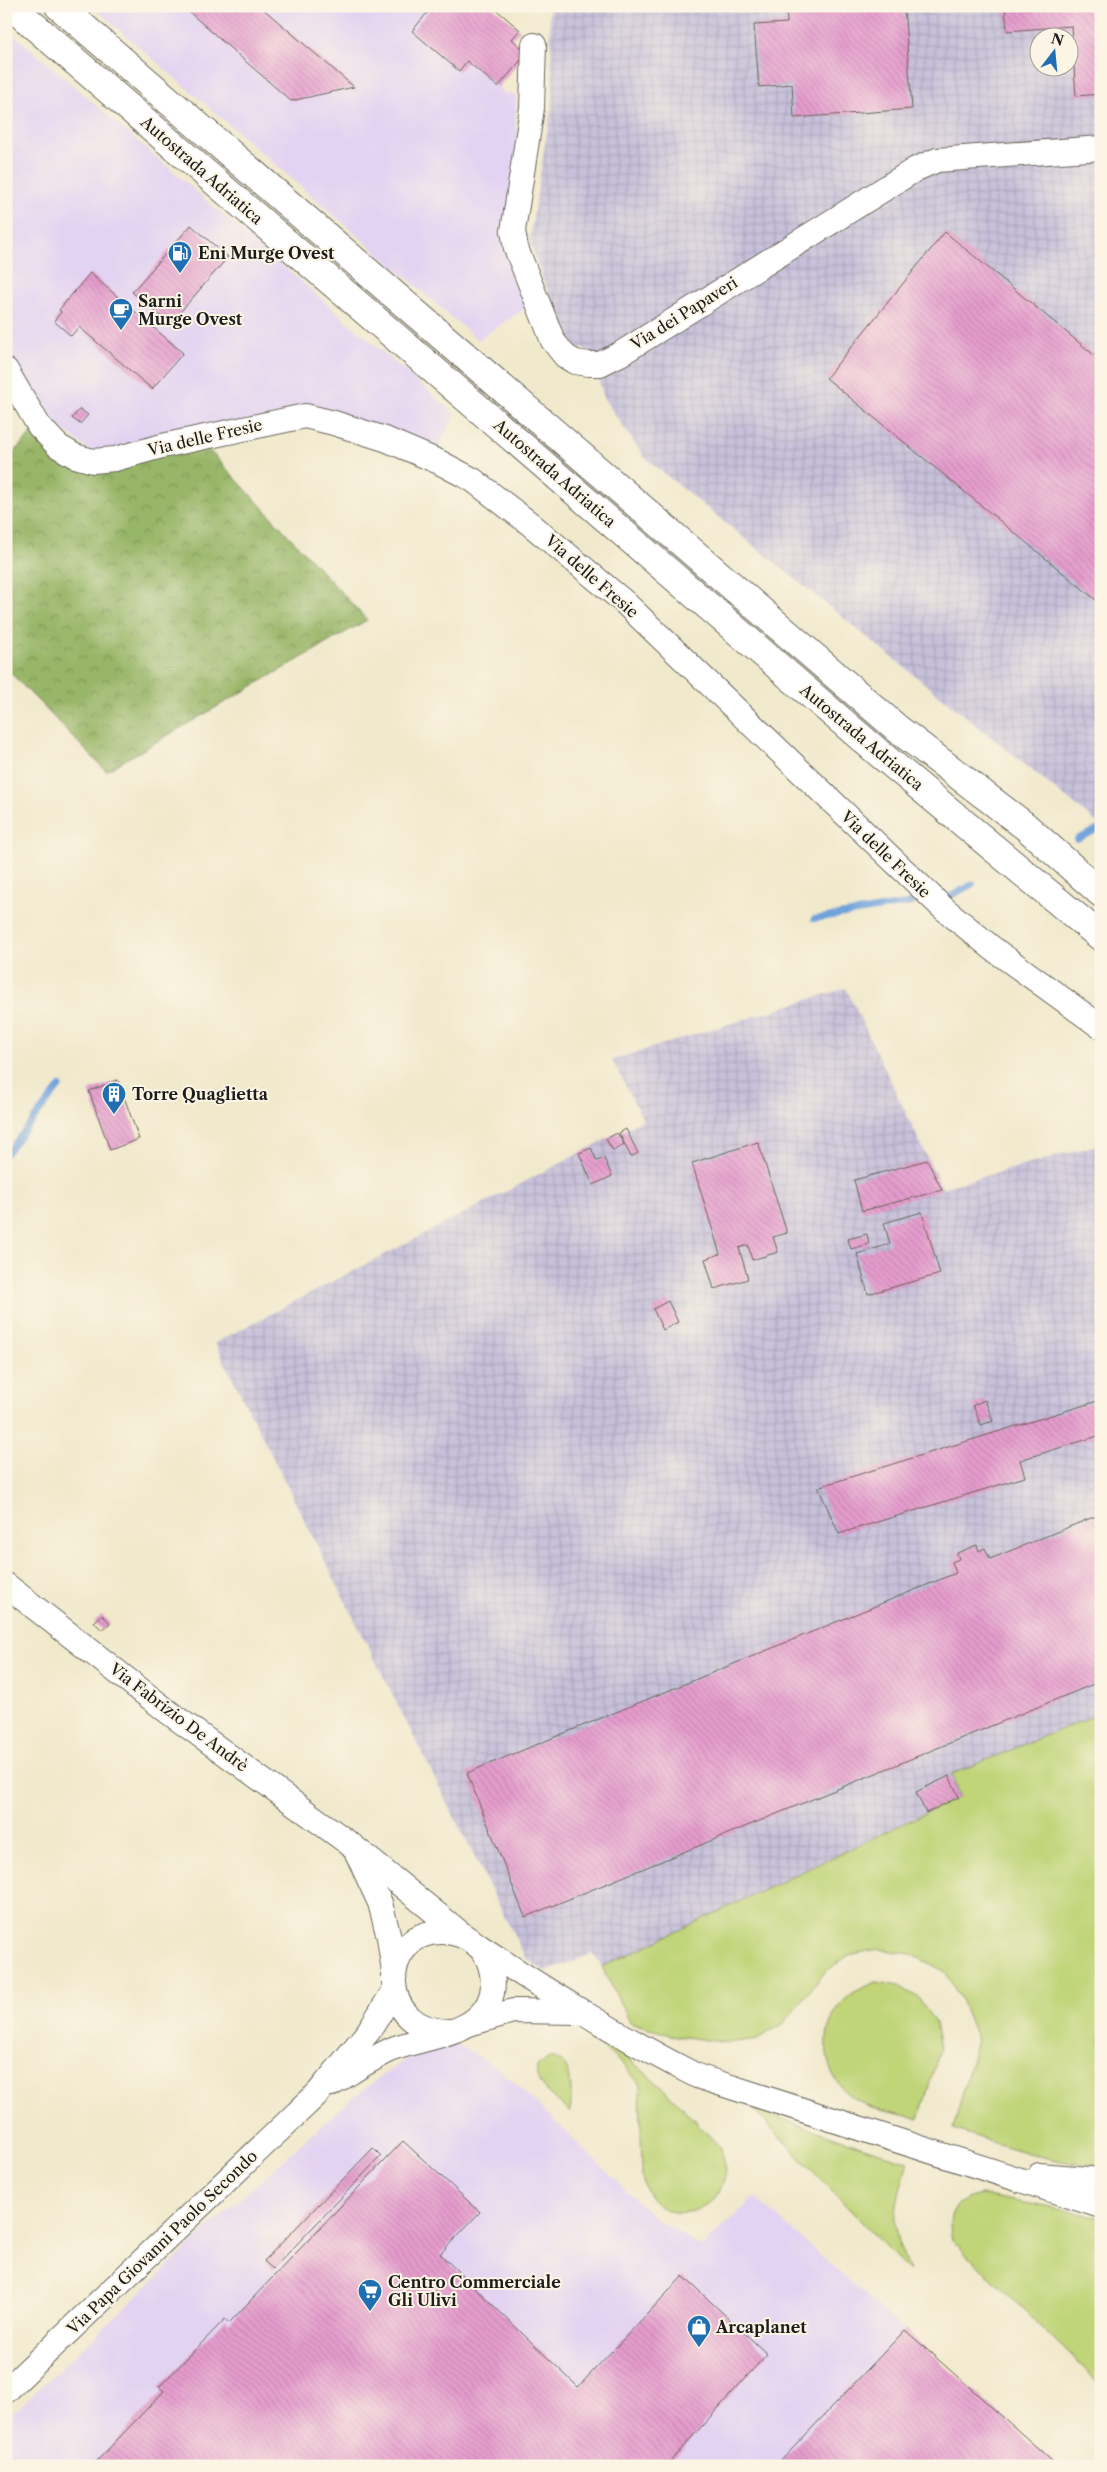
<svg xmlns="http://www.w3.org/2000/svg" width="1107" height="2472" viewBox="0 0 1107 2472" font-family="'Libre Caslon Text',serif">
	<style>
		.built { fill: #e3d3f2 }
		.industrial { fill: url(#industrial-grid); fill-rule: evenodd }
		.green { fill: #c0d478; stroke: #6e784a }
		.forest { fill: url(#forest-crowns); stroke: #5a6942 }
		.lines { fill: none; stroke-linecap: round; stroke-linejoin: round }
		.stream { stroke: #70a2db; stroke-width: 6 }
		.building { fill: url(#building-back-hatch) }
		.street-casing { stroke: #67645a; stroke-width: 26 }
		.highway-casing { stroke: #67645a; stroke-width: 30 }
		.street { stroke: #fff; stroke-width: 24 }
		.highway { stroke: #fff; stroke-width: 28 }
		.labels { text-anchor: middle; stroke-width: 4; stroke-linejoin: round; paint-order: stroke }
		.street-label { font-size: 16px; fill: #1c1c1c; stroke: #fcf5e5 }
		.poi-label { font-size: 16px; font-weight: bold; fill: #1c1c1c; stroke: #fcf5e5; text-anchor: start }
	</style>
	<defs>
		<pattern id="industrial-grid" width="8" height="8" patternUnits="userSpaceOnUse" patternTransform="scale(1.25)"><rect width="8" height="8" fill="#c6c0da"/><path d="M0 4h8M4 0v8" fill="none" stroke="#aaa4ba"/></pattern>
		<pattern id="forest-crowns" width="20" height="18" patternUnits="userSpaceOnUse" patternTransform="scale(1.25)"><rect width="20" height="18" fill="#98b668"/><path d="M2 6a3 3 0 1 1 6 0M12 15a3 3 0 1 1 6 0" fill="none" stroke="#7b9355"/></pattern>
		<pattern id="building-back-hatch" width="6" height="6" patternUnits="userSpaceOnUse" patternTransform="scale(1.25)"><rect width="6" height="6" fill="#e59cce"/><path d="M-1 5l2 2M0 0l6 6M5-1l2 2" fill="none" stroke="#c486b0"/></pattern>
	</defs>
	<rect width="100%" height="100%" fill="#fcf5e5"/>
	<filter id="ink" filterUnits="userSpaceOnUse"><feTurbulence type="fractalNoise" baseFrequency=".02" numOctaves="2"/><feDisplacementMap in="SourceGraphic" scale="10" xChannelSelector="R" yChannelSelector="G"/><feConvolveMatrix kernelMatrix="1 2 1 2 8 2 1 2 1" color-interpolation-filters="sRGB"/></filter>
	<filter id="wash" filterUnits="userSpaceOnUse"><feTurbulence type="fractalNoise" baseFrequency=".0096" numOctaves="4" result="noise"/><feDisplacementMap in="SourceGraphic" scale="20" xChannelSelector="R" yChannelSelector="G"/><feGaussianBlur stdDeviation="1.12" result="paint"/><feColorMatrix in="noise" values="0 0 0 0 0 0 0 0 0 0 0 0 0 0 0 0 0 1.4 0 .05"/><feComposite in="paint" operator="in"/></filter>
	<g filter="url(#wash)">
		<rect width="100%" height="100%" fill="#f1e9cc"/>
		<!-- built -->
		<g class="built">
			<path d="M92 6H492L520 30 512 40 527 53 498 87 504 93 517 95 515 123 519 136 504 231 530 305 478 340Z"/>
			<path d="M6 28 455 414 436 451 332 410 309 408 98 452 88 450 59 426 6 350Z"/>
			<path d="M440 2035 499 2068 656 2219 701 2247 755 2197 1057 2466H6V2420L228 2210 353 2097Z"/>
		</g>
		<!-- industrial -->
		<g class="industrial">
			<path d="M549 6H1101V826L645 458 604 399 591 351 574 347 557 316 529 241 553 97ZM1040 38H1070V68H1040Z"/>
			<path d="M846 988 942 1188 1101 1144V1713L952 1774 961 1795 602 1967 593 1953 546 1972 526 1959 215 1343 643 1120 612 1060Z"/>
		</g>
		<!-- green -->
		<g class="green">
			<path d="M1101 1713V2166C1048 2163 1003 2145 953 2129L977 2040 961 1999 944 1971 911 1954 878 1949 849 1955 825 1972 783 2024 757 2039 728 2043 670 2035 630 2022 602 1967 959 1797 952 1774Z"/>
			<path d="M876 1982 899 1986 919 1998 935 2023 940 2049 919 2119C901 2114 877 2111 860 2102 820 2082 815 2025 849 1996 856 1990 868 1986 876 1982Z"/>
			<path d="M593 2038C644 2062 681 2107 720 2147 747 2215 651 2239 642 2176L640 2084 624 2066Z"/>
			<path d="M549 2057C576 2061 570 2090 571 2112 557 2100 533 2087 537 2066Z"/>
			<path d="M753 2109 908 2162C901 2188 891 2214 898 2242 901 2252 906 2261 909 2271Z"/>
			<path d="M981 2195 1101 2217V2385L952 2240C946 2212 954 2201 981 2195Z"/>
		</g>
		<!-- forest -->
		<path class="forest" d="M39 426 75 456 198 438 367 620 106 771 6 668V460Z"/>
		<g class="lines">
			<!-- stream -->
			<g class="stream">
				<path d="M1077 839 1101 828"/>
				<path d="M949 897 973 884"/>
				<path d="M814 919 912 903"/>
				<path d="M6 1154 60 1086"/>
			</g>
		</g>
		<g id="blocks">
			<!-- building -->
			<g class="building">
				<path d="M182 6H260L354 87 291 101Z"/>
				<path d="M433 6H492L520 30 512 39 527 53 498 87 467 61 459 71 412 31Z"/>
				<path d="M786 6H904L912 109 794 118 792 84 759 87 754 25 787 23Z"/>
				<path d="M1005 6H1101V94L1076 96 1071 26 1007 31Z"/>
				<path d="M191 225 228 257 170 324 132 292Z"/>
				<path d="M945 232 1094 355 1101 346V604L826 378Z"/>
				<path d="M90 273 183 353 152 389 79 327 71 336 54 321 61 312 59 310Z"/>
				<path d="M80 409 88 415 80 424 72 418Z"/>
				<path d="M118 1080 139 1139 110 1150 89 1091Z"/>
				<path d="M626 1129 638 1153 631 1157 619 1133Z"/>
				<path d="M617 1133 624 1144 613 1151 606 1139Z"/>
				<path d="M758 1142 787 1233 773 1237 778 1252 752 1260 748 1245 739 1248 748 1279 714 1289 705 1259 720 1254 692 1163Z"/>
				<path d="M591 1148 597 1161 604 1158 612 1176 593 1185 579 1153Z"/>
				<path d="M927 1160 942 1190 862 1211 854 1180Z"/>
				<path d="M922 1212 940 1274 868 1294 857 1254 890 1244 884 1223Z"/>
				<path d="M867 1234 869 1244 851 1249 848 1239Z"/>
				<path d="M668 1301 678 1322 663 1330 653 1309Z"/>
				<path d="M985 1400 993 1421 981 1425 973 1405Z"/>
				<path d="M1101 1400V1435L1020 1460 1025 1477 851 1530 839 1534 818 1487Z"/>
				<path d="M1101 1514V1681L525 1917 467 1773 956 1573 952 1562 959 1559 957 1553 977 1545 979 1551 985 1548 990 1559Z"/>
				<path d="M102 1615 110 1623 102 1630 94 1622Z"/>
				<path d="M949 1776 959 1797 926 1813 916 1792Z"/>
				<path d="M403 2141 480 2212 440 2254 578 2387 683 2276 767 2354 666 2466H92L164 2391 159 2387 225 2319 229 2323Z"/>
				<path d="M373 2148 381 2156 273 2269 264 2261Z"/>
				<path d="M905 2330 1041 2451 1057 2466H776Z"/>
			</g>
		</g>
	</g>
	<g filter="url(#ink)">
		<use href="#blocks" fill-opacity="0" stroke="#67645a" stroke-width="1"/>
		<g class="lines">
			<defs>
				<g id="street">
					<path d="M534 45 532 108 513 231 516 248 553 341 565 356 575 362 589 364H600L620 354 916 169 937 160 1101 148"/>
					<path d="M6 370 39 426 58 446 75 456 93 461 115 459 162 446 305 416 334 423 385 439 439 462 473 480 529 523 623 601 942 907 992 948 1101 1027"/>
					<path d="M6 1585 171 1714 354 1847 464 1936"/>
					<path d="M357 1853 380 1903 389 1937 394 1972"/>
					<path d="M477 1945C549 1992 620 2037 697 2076L1101 2206"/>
					<path d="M469 2024 513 2011 579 2012"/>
					<path d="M332 2084C352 2072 373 2057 395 2048 428 2036 483 2034 492 1993 495 1976 490 1955 476 1944 466 1936 454 1932 441 1932 378 1932 375 2034 452 2031"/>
					<path d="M1039 2175 1101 2180"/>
					<path d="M6 2391 318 2093 368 2032 394 1991"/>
				</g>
				<g id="highway">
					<path d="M11 6 880 754 1101 937"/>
					<path d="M59 6 899 730 1025 826 1101 893"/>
				</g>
			</defs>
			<!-- street casing -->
			<use href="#street" class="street-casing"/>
			<!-- highway casing -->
			<use href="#highway" class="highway-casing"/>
			<!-- street -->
			<use href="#street" class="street"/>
			<!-- highway -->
			<use href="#highway" class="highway"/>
		</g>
	</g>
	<!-- icons -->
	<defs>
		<symbol id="fuel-pin" viewBox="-11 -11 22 30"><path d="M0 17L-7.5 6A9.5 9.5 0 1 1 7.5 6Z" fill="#1f6fb2" stroke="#fcf5e5"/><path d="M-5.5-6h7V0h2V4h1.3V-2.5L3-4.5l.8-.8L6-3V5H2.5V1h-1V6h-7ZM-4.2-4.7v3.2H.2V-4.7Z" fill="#fff"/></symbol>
		<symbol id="cafe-pin" viewBox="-11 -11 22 30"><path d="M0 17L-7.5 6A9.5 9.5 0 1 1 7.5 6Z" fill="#1f6fb2" stroke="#fcf5e5"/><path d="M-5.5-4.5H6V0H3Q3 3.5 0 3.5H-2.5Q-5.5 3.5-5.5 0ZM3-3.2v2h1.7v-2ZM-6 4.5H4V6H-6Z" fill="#fff"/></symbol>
		<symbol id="building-pin" viewBox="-11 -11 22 30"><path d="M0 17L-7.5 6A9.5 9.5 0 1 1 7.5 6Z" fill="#1f6fb2" stroke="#fcf5e5"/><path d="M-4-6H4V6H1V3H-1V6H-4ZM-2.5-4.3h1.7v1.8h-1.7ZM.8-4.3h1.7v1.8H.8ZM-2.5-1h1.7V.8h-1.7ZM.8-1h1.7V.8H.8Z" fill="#fff"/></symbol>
		<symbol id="supermarket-pin" viewBox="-11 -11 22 30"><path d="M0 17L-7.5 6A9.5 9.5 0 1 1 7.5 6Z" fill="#1f6fb2" stroke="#fcf5e5"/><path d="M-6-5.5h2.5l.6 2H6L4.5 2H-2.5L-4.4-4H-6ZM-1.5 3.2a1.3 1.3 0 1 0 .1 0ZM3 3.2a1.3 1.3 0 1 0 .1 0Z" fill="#fff"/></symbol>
		<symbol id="shop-pin" viewBox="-11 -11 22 30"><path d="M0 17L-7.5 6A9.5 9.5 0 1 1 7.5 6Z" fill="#1f6fb2" stroke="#fcf5e5"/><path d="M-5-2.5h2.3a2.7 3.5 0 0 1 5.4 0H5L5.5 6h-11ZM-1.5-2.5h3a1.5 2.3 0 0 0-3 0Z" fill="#fff"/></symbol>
	</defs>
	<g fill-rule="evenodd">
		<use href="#fuel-pin" x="166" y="239" width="28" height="38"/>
		<use href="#cafe-pin" x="107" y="296" width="28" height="38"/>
		<use href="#building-pin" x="100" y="1080" width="28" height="38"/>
		<use href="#supermarket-pin" x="356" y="2277" width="28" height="38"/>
		<use href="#shop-pin" x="685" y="2313" width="28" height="38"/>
	</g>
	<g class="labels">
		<!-- street labels -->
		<g class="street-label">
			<text transform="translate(202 170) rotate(41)" y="6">Autostrada Adriatica</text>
			<text transform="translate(684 313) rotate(-32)" y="6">Via dei Papaveri</text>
			<text transform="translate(205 437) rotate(-13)" y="6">Via delle Fresie</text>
			<text transform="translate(555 473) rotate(41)" y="6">Autostrada Adriatica</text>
			<text transform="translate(592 576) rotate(41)" y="6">Via delle Fresie</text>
			<text transform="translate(862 737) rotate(40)" y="6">Autostrada Adriatica</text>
			<text transform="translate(886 854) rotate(44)" y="6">Via delle Fresie</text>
			<text transform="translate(179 1717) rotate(37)" y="6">Via Fabrizio De Andrè</text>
			<text transform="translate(162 2242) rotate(-44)" y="6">Via Papa Giovanni Paolo Secondo</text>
		</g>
		<!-- poi labels -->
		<g class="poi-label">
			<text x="198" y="259">Eni Murge Ovest</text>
			<text x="138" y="307">Sarni<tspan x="138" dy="18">Murge Ovest</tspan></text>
			<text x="132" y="1100">Torre Quaglietta</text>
			<text x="388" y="2288">Centro Commerciale<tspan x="388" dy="18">Gli Ulivi</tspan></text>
			<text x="716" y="2333">Arcaplanet</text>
		</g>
	</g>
	<!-- margin -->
	<rect width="1107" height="2472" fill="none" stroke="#fcf5e5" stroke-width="25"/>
	<!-- north arrow -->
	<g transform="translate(1054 52) rotate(16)"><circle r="24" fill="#fcf5e5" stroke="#a29e95"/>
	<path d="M0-4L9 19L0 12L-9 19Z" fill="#1f6fb2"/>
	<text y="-8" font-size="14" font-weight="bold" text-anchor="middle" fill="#1c1c1c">N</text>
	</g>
</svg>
